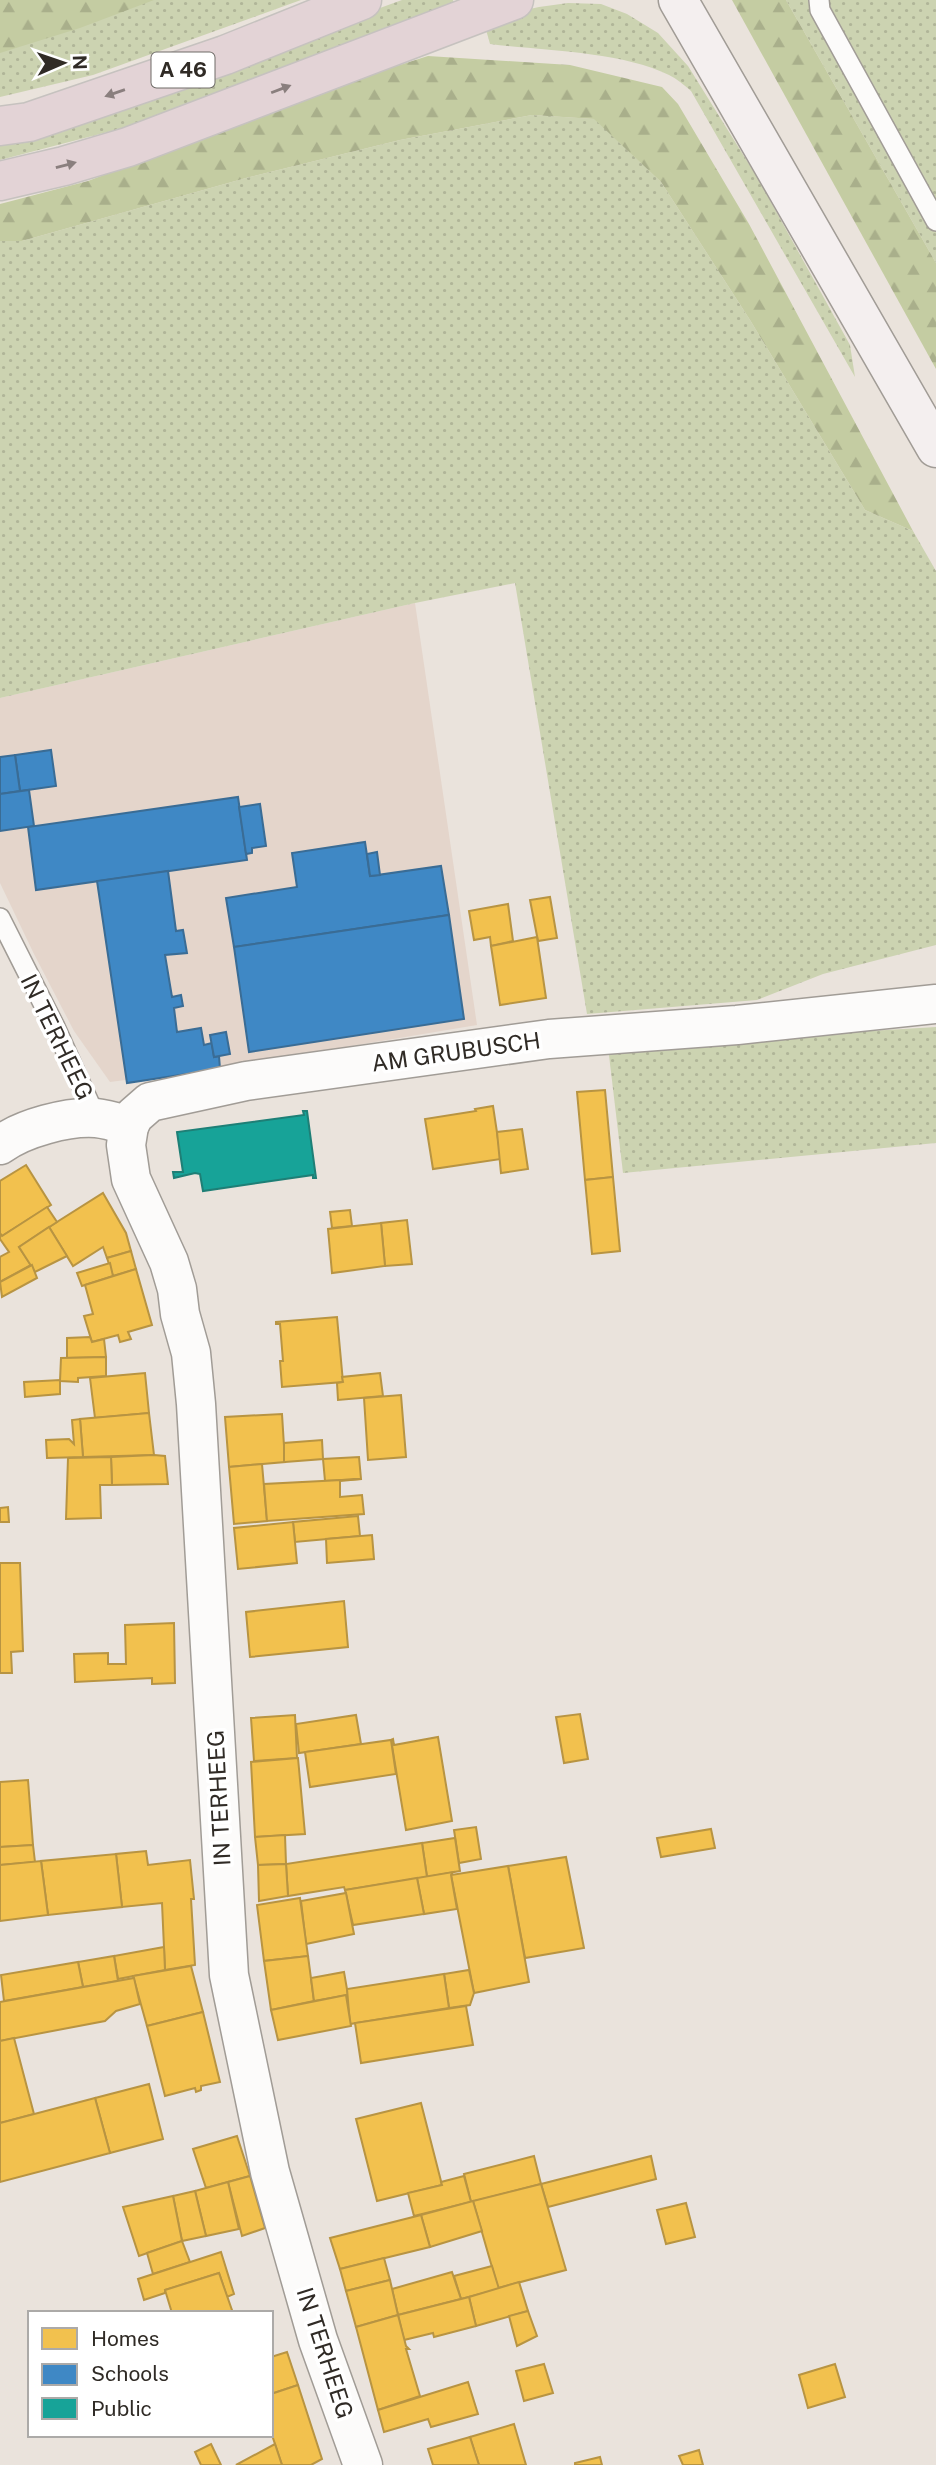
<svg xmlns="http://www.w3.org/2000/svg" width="936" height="2465" viewBox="0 0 936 2465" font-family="'Public Sans',sans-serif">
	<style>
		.education { fill: #e4d5cb }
		.grass { fill: url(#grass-dots) }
		.forest { fill: url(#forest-firs) }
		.homes { fill: #f2c14e; stroke: #b89442; stroke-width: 2 }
		.schools { fill: #3f88c5; stroke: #3a6c95; stroke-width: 2 }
		.public { fill: #17a398; stroke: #1e7f76; stroke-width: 2 }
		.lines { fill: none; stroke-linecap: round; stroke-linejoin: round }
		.service-casing { stroke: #a19c96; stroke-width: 22 }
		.minor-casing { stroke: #a19c96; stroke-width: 41 }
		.tertiary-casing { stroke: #a19c96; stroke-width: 41 }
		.secondary-casing { stroke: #a19c96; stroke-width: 41 }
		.motorway-casing { stroke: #c6c2bf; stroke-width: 41 }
		.service { stroke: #fcfbfa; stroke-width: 19 }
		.minor { stroke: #fcfbfa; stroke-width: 38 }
		.tertiary { stroke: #fcfbfa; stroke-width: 38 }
		.secondary { stroke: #f4efef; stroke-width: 38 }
		.motorway { stroke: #e3d3d6; stroke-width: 38 }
		.oneway { fill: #8a7f7e }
		.labels { text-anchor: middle; stroke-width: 7; stroke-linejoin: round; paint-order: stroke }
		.shield { fill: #fff; stroke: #6e6b67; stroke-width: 2 }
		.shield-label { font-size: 21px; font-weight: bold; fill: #302b26 }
		.street-label { font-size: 23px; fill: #302b26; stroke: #fff }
	</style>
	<defs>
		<pattern id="grass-dots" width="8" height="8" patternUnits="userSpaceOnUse" patternTransform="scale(1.75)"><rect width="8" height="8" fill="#ccd3b1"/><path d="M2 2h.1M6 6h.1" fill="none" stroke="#b0b598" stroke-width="1.8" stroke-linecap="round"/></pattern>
		<pattern id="forest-firs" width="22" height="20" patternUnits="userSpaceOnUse" patternTransform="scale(1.75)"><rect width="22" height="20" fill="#c4cca2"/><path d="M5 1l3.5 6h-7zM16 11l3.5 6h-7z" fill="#a9af8b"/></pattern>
	</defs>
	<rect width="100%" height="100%" fill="#eae3dc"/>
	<!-- education -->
	<path class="education" d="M415 603 477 1025 225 1067 110 1082 74 1031 34 954 0 883V698Z"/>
	<!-- grass -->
	<g class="grass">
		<path d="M0 0H301L93 75 0 97Z"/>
		<path d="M402 0H453L456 9 123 128 0 160V135L85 115Z"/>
		<path d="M786 0H936V263Z"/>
		<path d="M568 3 601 4 627 14 658 33 688 66 757 177 850 345 855 377 691 91C684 85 677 79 669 75 620 51 544 51 490 44L483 19 539 7Z"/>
		<path d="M532 115 595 119 661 182 750 320 865 510 913 531 936 571V945L823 974 757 1000 587 1014 515 583 415 603 0 698V241H22L246 178 400 140Z"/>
		<path d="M936 1027V1143L623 1173 608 1047Z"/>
	</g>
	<!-- forest -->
	<g class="forest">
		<path d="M0 0H154L80 28 0 53Z"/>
		<path d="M732 0H786L936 263V369Z"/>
		<path d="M428 56 570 65 662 87 678 104 749 224 913 531 865 510 750 320 661 182 594 119 532 115 400 140 246 178 22 241H0V204L88 181 346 82Z"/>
	</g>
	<!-- homes -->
	<g class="homes">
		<path d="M550 897 557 938 538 941 530 900Z"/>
		<path d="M508 904 513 941 491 946 490 937 474 940 469 911Z"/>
		<path d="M537 937 546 998 500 1005 491 946Z"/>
		<path d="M605 1090 613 1177 585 1180 577 1092Z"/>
		<path d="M493 1106 501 1159 433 1169 425 1119 476 1111 475 1109Z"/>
		<path d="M522 1129 528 1169 501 1173 497 1132Z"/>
		<path d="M26 1165 51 1205 2 1236 0 1233V1181Z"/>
		<path d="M613 1177 620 1251 592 1254 585 1180Z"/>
		<path d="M103 1193 126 1233 131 1251 107 1258 103 1247 73 1266 49 1227Z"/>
		<path d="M47 1207 57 1222 19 1247 31 1265 0 1282V1257L9 1252 0 1239V1234L2 1236Z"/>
		<path d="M350 1210 352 1226 332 1228 330 1212Z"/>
		<path d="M407 1220 412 1264 385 1266 381 1223Z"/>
		<path d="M381 1223 385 1266 332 1273 328 1229Z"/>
		<path d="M49 1227 67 1256 35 1272 19 1247Z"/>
		<path d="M131 1251 136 1269 113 1276 107 1258Z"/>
		<path d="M110 1263 113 1276 82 1286 77 1273Z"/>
		<path d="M32 1265 37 1278 2 1297 0 1282Z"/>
		<path d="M136 1269 152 1325 128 1332 131 1339 120 1342 118 1335 92 1342 84 1316 93 1314 85 1285Z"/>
		<path d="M337 1317 343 1382 282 1387 280 1361H283L280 1324H276V1322Z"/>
		<path d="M90 1337 92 1342 104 1339 106 1357 67 1358V1338Z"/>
		<path d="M106 1357V1376L78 1378V1382L60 1381 61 1358Z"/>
		<path d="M145 1373 149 1413 95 1418 90 1378Z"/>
		<path d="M380 1373 383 1396 338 1400 337 1383 343 1382 342 1377Z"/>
		<path d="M60 1380V1394L25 1397 24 1382Z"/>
		<path d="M401 1395 406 1457 368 1460 364 1398Z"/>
		<path d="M149 1413 154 1455 83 1457 80 1419Z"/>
		<path d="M282 1414 285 1462 229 1467 225 1417Z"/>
		<path d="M80 1419 83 1457 47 1458 46 1440 69 1439 74 1444 72 1420Z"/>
		<path d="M322 1440 323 1459 285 1462H284V1443Z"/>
		<path d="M154 1455 165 1456 168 1484 112 1485 111 1457Z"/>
		<path d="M111 1457 112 1485H100L101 1518 66 1519 68 1458Z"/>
		<path d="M359 1457 361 1479 325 1481 323 1459Z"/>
		<path d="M262 1464 267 1521 234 1524 229 1467Z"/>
		<path d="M361 1479 340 1481V1497L362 1495 364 1514 267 1521 264 1484Z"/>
		<path d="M8 1507 9 1522H0V1508Z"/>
		<path d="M358 1516 360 1536 295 1542 293 1522Z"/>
		<path d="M293 1522 297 1563 238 1569 234 1528Z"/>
		<path d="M372 1535 374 1559 327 1563 326 1539Z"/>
		<path d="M0 1563H20L23 1651 11 1652 12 1673H0Z"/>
		<path d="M344 1601 348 1647 250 1657 246 1612Z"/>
		<path d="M174 1623 175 1683 152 1684V1678L75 1682 74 1654 108 1653V1664H126L125 1625Z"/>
		<path d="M580 1714 588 1759 564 1763 556 1717Z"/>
		<path d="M295 1715 297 1758 254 1761 251 1718Z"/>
		<path d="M356 1715 361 1744 299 1753 296 1724Z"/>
		<path d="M438 1737 452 1821 406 1830 391 1740 393 1739 394 1745Z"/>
		<path d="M391 1740 396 1774 310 1787 305 1752Z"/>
		<path d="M298 1758 305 1834 255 1837 251 1762Z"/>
		<path d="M28 1780 33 1845 0 1847V1782Z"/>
		<path d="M476 1827 481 1859 459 1863 454 1830Z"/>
		<path d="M711 1829 715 1848 661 1857 657 1838Z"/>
		<path d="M285 1835 286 1864 258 1865 255 1837Z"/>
		<path d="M455 1838 460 1871 427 1877 422 1843Z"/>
		<path d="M422 1843 427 1877 345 1890 344 1887 288 1896 286 1864Z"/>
		<path d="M33 1845 35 1862 0 1865V1847Z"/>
		<path d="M146 1851 148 1865 190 1860 194 1899H191L195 1965 165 1970 162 1903 122 1907 116 1854Z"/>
		<path d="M116 1854 122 1907 48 1915 41 1861Z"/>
		<path d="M566 1857 584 1948 525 1958 508 1866Z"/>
		<path d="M41 1861 48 1915 0 1921V1865Z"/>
		<path d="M286 1864 288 1896 259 1901 258 1865Z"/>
		<path d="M508 1866 529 1982 474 1993 451 1875Z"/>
		<path d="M453 1872 451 1875 457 1909 424 1914 417 1878Z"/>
		<path d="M417 1878 424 1914 353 1925 345 1890Z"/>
		<path d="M346 1893 354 1934 306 1944 301 1901Z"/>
		<path d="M300 1898 308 1956 264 1961 257 1905Z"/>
		<path d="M164 1947 165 1970 118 1979 114 1956Z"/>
		<path d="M114 1956 118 1981 83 1987 78 1962Z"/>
		<path d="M308 1956 314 2001 271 2010 264 1961Z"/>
		<path d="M78 1962 83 1987 4 2001 1 1975Z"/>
		<path d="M191 1966 203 2012 147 2026 133 1976Z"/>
		<path d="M469 1970 474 1993 470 2005 449 2008 444 1974Z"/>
		<path d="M344 1972 348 1995 314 2001 311 1978Z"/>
		<path d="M444 1974 449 2008 350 2024 347 1989Z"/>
		<path d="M134 1978 140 2004 116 2011 105 2021 0 2041V2002Z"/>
		<path d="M346 1995 351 2026 278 2040 271 2010Z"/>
		<path d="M466 2006 473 2045 361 2063 355 2023Z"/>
		<path d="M203 2012 220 2082 201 2086V2090L196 2092 195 2088 165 2096 147 2026Z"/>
		<path d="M14 2038 34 2114 0 2123V2041Z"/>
		<path d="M149 2084 163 2139 110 2153 95 2098Z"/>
		<path d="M95 2098 110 2153 0 2182V2123Z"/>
		<path d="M421 2103 442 2185 377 2201 356 2119Z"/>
		<path d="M237 2136 250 2176 206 2188 193 2149Z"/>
		<path d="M534 2156 541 2184 471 2202 464 2174Z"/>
		<path d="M651 2156 656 2179 548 2207 541 2184Z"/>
		<path d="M250 2176 265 2228 242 2236 228 2182Z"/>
		<path d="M464 2176 471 2202 414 2216 408 2193 442 2185 441 2182Z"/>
		<path d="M228 2182 239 2229 206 2236 195 2191Z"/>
		<path d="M541 2184 566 2270 498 2288 473 2201Z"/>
		<path d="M195 2191 206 2236 182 2241 173 2196Z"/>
		<path d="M173 2196 182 2241 139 2256 123 2207Z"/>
		<path d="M473 2201 482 2231 430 2247 421 2215Z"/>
		<path d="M686 2203 695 2237 666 2244 657 2210Z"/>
		<path d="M421 2215 430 2247 340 2269 330 2238Z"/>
		<path d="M182 2241 190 2262 153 2274 147 2253Z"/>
		<path d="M221 2252 234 2294 227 2297 219 2273 165 2290V2293L144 2300 138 2279Z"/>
		<path d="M384 2258 390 2280 346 2291 340 2269Z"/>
		<path d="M492 2266 499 2289 461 2299 454 2276Z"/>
		<path d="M452 2272 461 2299 398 2315 392 2289Z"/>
		<path d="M219 2273 233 2313H172L165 2290Z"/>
		<path d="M390 2280 398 2315 356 2327 346 2291Z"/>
		<path d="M519 2282 528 2311 476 2326 469 2297Z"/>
		<path d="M469 2297 476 2326 434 2337 433 2333 404 2340 398 2315Z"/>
		<path d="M528 2311 537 2336 517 2346 509 2316Z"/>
		<path d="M398 2315 406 2346 409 2349H406L420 2396 378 2410 356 2327Z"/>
		<path d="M287 2352 298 2385 271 2394V2357Z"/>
		<path d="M544 2364 553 2393 524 2401 516 2371Z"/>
		<path d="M835 2364 845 2397 808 2408 799 2375Z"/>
		<path d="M468 2382 478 2414 431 2427 428 2419 384 2432 378 2410Z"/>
		<path d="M298 2385 322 2459 311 2465H282L271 2432V2394Z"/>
		<path d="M514 2424 526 2465H479L470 2437Z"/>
		<path d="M470 2437 479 2465H433L428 2449Z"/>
		<path d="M211 2444 221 2465H201L195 2452Z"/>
		<path d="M275 2444 282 2465H236Z"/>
		<path d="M699 2450 703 2465H683L679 2456Z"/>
		<path d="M600 2457 602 2465H575V2463Z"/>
	</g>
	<!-- schools -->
	<g class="schools">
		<path d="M51 750 56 786 20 791 15 755Z"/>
		<path d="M15 755 20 791 0 794V757Z"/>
		<path d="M29 790 34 826 0 831V794Z"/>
		<path d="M238 797 247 860 36 890 28 827Z"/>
		<path d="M260 804 266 846 252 848V853L246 854 239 807Z"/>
		<path d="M365 842 370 876 441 866 449 915 234 947 226 898 297 887 292 853Z"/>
		<path d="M377 852 380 875 370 876 367 854Z"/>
		<path d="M168 871 176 931 183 930 187 953 165 955 172 997 181 995 183 1006 174 1008 177 1032 201 1028 204 1045 212 1043 214 1057 219 1056 220 1069 127 1083 97 881Z"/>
		<path d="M449 915 464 1019 249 1052 234 947Z"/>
		<path d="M226 1032 230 1054 214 1057 210 1035Z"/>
	</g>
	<!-- public -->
	<path class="public" d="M303 1111H307L316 1178H313V1175L203 1191 200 1174 195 1173 174 1178 173 1172H183L177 1132 304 1115Z"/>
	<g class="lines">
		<defs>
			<g id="service">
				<path d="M819 0 820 10 936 221"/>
				<path d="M0 918 55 1027 96 1118"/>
			</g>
			<path id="minor" d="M129 1126 126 1145 131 1179 169 1262 177 1289 180 1314 191 1353 196 1404 229 1975 270 2172 318 2340 363 2465"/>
			<path id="tertiary" d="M0 1145C23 1128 68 1116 96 1118 107 1119 119 1123 129 1126L134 1116 150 1102 246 1081 549 1039 737 1025 936 1004"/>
			<path id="secondary" d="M678 0 936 448"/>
			<g id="motorway">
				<path d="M0 126 29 122 225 55 362 0"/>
				<path d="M0 181 64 166 128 147 514 0"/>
			</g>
		</defs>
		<!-- service casing -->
		<use href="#service" class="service-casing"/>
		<!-- minor casing -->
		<use href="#minor" class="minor-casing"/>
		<!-- tertiary casing -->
		<use href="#tertiary" class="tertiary-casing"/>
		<!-- secondary casing -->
		<use href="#secondary" class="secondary-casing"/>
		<!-- motorway casing -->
		<use href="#motorway" class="motorway-casing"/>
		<!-- service -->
		<use href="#service" class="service"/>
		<!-- minor -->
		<use href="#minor" class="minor"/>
		<!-- tertiary -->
		<use href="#tertiary" class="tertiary"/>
		<!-- secondary -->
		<use href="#secondary" class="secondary"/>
		<!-- motorway -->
		<use href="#motorway" class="motorway"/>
	</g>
	<!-- one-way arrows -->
	<defs><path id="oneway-solid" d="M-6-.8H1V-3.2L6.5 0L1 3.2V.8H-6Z" transform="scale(1.75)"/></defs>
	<g class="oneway">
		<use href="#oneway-solid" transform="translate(281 89) rotate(-21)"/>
		<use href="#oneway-solid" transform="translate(115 93) rotate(161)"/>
		<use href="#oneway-solid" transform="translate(66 165) rotate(-15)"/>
	</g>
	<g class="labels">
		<!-- shield labels -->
		<rect class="shield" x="151.5" y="52.5" width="63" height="35" rx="5"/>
		<g class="shield-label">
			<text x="183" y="77">A 46</text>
		</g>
		<!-- street labels -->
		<g class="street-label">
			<text transform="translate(57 1037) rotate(64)" y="8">IN TERHEEG</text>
			<text transform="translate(456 1052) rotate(-8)" y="8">AM GRUBUSCH</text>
			<text transform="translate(219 1798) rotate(-93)" y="8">IN TERHEEG</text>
			<text transform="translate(325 2353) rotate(72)" y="8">IN TERHEEG</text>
		</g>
	</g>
	<!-- legend -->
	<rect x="28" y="2311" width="245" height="126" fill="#ffffff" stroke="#acaaa8" stroke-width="2"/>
	<rect x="42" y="2328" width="35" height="21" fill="#f2c14e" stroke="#acaaa8" stroke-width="2"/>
	<text x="91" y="2346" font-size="21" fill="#302b26">Homes</text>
	<rect x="42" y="2364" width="35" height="21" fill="#3f88c5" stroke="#acaaa8" stroke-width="2"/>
	<text x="91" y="2381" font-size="21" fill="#302b26">Schools</text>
	<rect x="42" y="2398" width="35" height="21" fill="#17a398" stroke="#acaaa8" stroke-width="2"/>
	<text x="91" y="2416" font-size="21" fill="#302b26">Public</text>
	<!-- north arrow -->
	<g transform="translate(63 63) rotate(88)" stroke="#ffffff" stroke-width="5" paint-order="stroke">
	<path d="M0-5L12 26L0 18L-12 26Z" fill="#302b26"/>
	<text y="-10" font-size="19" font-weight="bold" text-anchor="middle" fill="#302b26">N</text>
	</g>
</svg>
